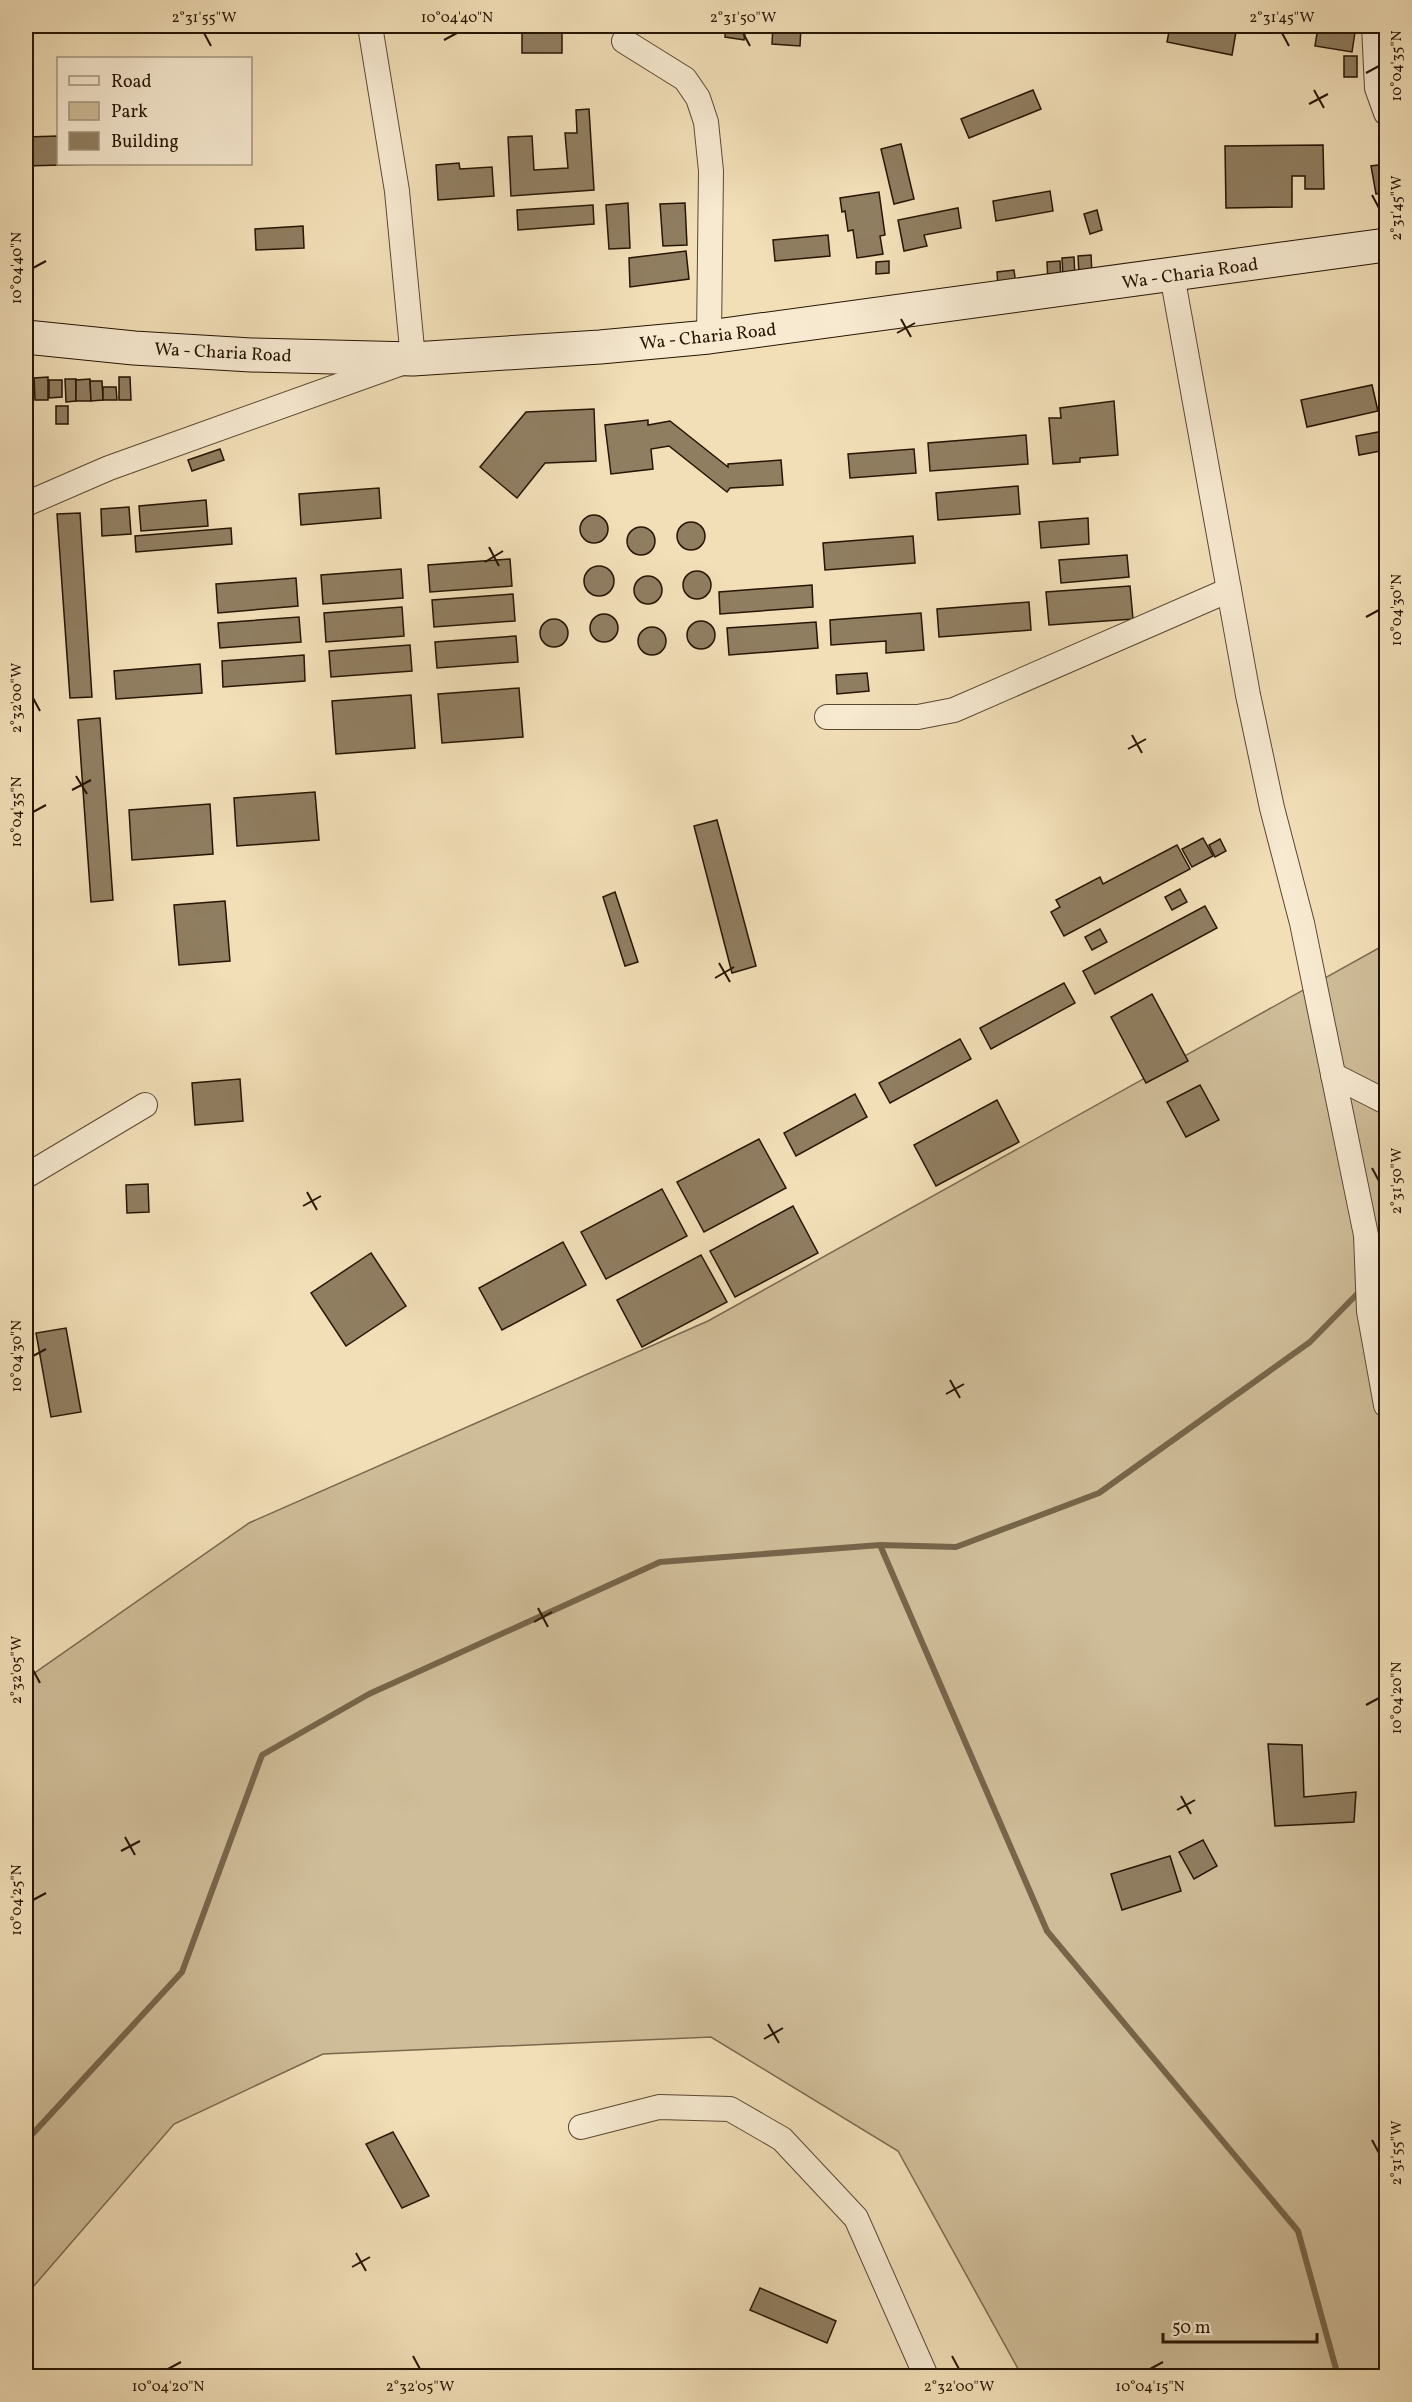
<svg xmlns="http://www.w3.org/2000/svg" width="1412" height="2402" viewBox="0 0 1412 2402" font-family="Vollkorn,serif">
	<style>
		.green { fill: #cfbd99; stroke: #7a694e; stroke-width: 1.5 }
		.lines { fill: none; stroke-linecap: round; stroke-linejoin: round }
		.stream { stroke: #77654a; stroke-width: 6 }
		.building { fill: #907e61; stroke: #261502; stroke-width: 1.5 }
		.street-casing { stroke: #594830; stroke-width: 26 }
		.secondary-casing { stroke: #261502; stroke-width: 35 }
		.street { stroke: #f7ead1; stroke-width: 24 }
		.secondary { stroke: #f7ead1; stroke-width: 33 }
		.ticks { fill: none; stroke: #261502; stroke-width: 2 }
		.labels { text-anchor: middle; stroke-width: 4.5; stroke-linejoin: round; paint-order: stroke }
		.street-label { font-size: 18px; fill: #261502; stroke: #f7ead1 }
		.neatline { fill: none; stroke: #261502; stroke-width: 2 }
		.ticks-label { font-size: 15px; text-anchor: middle; fill: #261502 }
	</style>
	<rect width="100%" height="100%" fill="#f2dfb8"/>
	<filter id="stains"><feTurbulence type="fractalNoise" baseFrequency=".00333" numOctaves="4"/><feColorMatrix values="0 0 0 0 .2 0 0 0 0 .09 0 0 0 0 .02 0 0 0 .5 -.17"/></filter>
	<radialGradient id="worn" r=".72"><stop offset=".6" stop-color="#630" stop-opacity="0"/><stop offset="1" stop-color="#630" stop-opacity=".3"/></radialGradient>
	<!-- green -->
	<path class="green" d="M1386 944V2376H1022L898 2151 711 2037 323 2054 174 2124 26 2295V1679L249 1523 708 1321Z"/>
	<g class="lines">
		<!-- stream -->
		<g class="stream">
			<path d="M1374 1276 1386 1263"/>
			<path d="M880 1545 1047 1931 1298 2231 1338 2376"/>
			<path d="M26 2141 182 1972 262 1755 369 1694 660 1562 880 1545 956 1547 1099 1493 1310 1342 1361 1290"/>
		</g>
	</g>
	<!-- building -->
	<g class="building">
		<path d="M726 26H746L744 40 725 37Z"/>
		<path d="M773 26H801L800 46 772 44Z"/>
		<path d="M1170 26H1237L1232 55 1167 42Z"/>
		<path d="M1318 27 1355 32 1352 52 1315 46Z"/>
		<rect x="522" y="30" width="40" height="23"/>
		<rect x="1344" y="56" width="13" height="21"/>
		<path d="M1033 90 1041 109 969 138 961 119Z"/>
		<path d="M589 109 594 190 511 196 508 137 532 136 534 170 568 168 565 133H577L576 110Z"/>
		<path d="M58 136V164H99L26 166V137Z"/>
		<path d="M901 144 914 199 894 204 881 149Z"/>
		<path d="M1323 145 1324 189H1305V176H1292V207L1226 208 1225 146Z"/>
		<path d="M459 163 460 169 492 167 494 196 438 200 436 165Z"/>
		<path d="M1386 164V193L1376 194 1371 166Z"/>
		<path d="M1050 191 1053 211 996 221 993 201Z"/>
		<path d="M879 192 885 235 880 236 883 254 857 258 853 230 848 231 845 211 842 212 840 198Z"/>
		<path d="M628 203 630 248 609 249 606 205Z"/>
		<path d="M685 203 687 245 663 246 660 204Z"/>
		<path d="M593 205 594 224 518 230 517 210Z"/>
		<path d="M958 208 961 228 924 235 927 246 904 251 898 220Z"/>
		<path d="M1097 210 1102 230 1090 234 1084 214Z"/>
		<path d="M303 226 304 248 256 250 255 229Z"/>
		<path d="M828 235 830 256 775 261 773 240Z"/>
		<path d="M686 251 689 279 630 287 629 258Z"/>
		<path d="M1091 255 1092 274 1079 275 1078 256Z"/>
		<path d="M1074 257 1075 277H1063L1062 258Z"/>
		<path d="M889 261V273L876 274V262Z"/>
		<path d="M1060 261 1061 282H1048L1047 262Z"/>
		<path d="M1014 270 1016 285 998 287 997 272Z"/>
		<path d="M48 377V400H35L34 378Z"/>
		<path d="M119 377H130L131 400H119Z"/>
		<path d="M65 379H76V401L66 402Z"/>
		<path d="M90 379 91 401H76V380Z"/>
		<path d="M49 380H62V397L49 398Z"/>
		<path d="M90 381H102L103 400 91 401Z"/>
		<path d="M1372 385 1378 411 1307 427 1301 400Z"/>
		<path d="M103 387H116L117 400H103Z"/>
		<path d="M1114 401 1118 455 1080 458V462L1053 464 1049 418H1061L1060 408Z"/>
		<rect x="56" y="406" width="12" height="18"/>
		<path d="M594 409 596 461 545 463 517 498 480 467 526 412Z"/>
		<path d="M648 420V425L670 421 728 467V464L781 460 783 485 730 488 727 492 669 446 651 449 653 469 611 474 605 425Z"/>
		<path d="M1384 431 1386 450 1359 455 1356 436Z"/>
		<path d="M1026 435 1028 464 930 471 928 443Z"/>
		<path d="M220 449 224 460 192 471 188 460Z"/>
		<path d="M914 449 916 473 850 478 848 454Z"/>
		<path d="M1018 486 1020 514 938 520 936 493Z"/>
		<path d="M379 488 381 518 301 525 299 494Z"/>
		<path d="M206 500 208 526 141 531 139 506Z"/>
		<path d="M129 507 131 534 102 536 101 509Z"/>
		<path d="M80 513 92 697 70 698 57 514Z"/>
		<circle cx="594" cy="529" r="14"/>
		<path d="M1088 518 1089 544 1041 548 1039 522Z"/>
		<circle cx="691" cy="536" r="14"/>
		<circle cx="641" cy="541" r="14"/>
		<path d="M231 528 232 544 136 552 135 536Z"/>
		<path d="M913 536 915 563 825 570 823 543Z"/>
		<path d="M1127 555 1129 577 1061 583 1059 560Z"/>
		<path d="M510 559 512 586 430 592 428 565Z"/>
		<circle cx="599" cy="581" r="15"/>
		<path d="M401 569 403 598 323 604 321 575Z"/>
		<circle cx="697" cy="585" r="14"/>
		<circle cx="648" cy="590" r="14"/>
		<path d="M296 578 298 606 218 613 216 584Z"/>
		<path d="M812 585 813 607 720 614 719 592Z"/>
		<path d="M1130 586 1133 619 1049 625 1046 592Z"/>
		<path d="M513 594 515 621 434 627 432 600Z"/>
		<path d="M1029 602 1031 630 939 637 937 609Z"/>
		<path d="M402 607 404 636 326 642 324 613Z"/>
		<path d="M921 613 924 650 886 653V641L831 645 830 620Z"/>
		<circle cx="604" cy="628" r="14"/>
		<path d="M299 617 301 642 220 648 218 623Z"/>
		<circle cx="554" cy="633" r="14"/>
		<circle cx="701" cy="635" r="14"/>
		<path d="M816 622 818 648 729 655 727 628Z"/>
		<circle cx="652" cy="641" r="14"/>
		<path d="M516 636 518 662 437 668 435 642Z"/>
		<path d="M410 645 412 671 331 677 329 651Z"/>
		<path d="M304 655 305 681 223 687 222 661Z"/>
		<path d="M200 664 202 693 116 699 114 671Z"/>
		<path d="M867 673 869 691 837 694 836 675Z"/>
		<path d="M519 688 523 737 442 743 438 694Z"/>
		<path d="M411 695 415 748 336 754 332 701Z"/>
		<path d="M100 718 113 900 91 902 78 720Z"/>
		<path d="M315 792 319 840 237 846 234 798Z"/>
		<path d="M210 804 213 854 132 860 129 810Z"/>
		<path d="M717 820 756 966 732 973 694 826Z"/>
		<path d="M1203 838 1213 856 1192 867 1182 849Z"/>
		<path d="M1220 839 1226 851 1215 857 1209 845Z"/>
		<path d="M1177 845 1190 869 1064 936 1051 912 1060 907 1056 900 1100 877 1103 884Z"/>
		<path d="M1180 889 1187 902 1172 910 1165 897Z"/>
		<path d="M615 892 638 962 625 966 603 897Z"/>
		<path d="M225 901 230 961 179 965 174 905Z"/>
		<path d="M1205 906 1217 928 1095 994 1083 971Z"/>
		<path d="M1100 929 1107 942 1092 950 1085 937Z"/>
		<path d="M1064 983 1075 1003 991 1049 980 1028Z"/>
		<path d="M1152 994 1188 1061 1146 1083 1111 1017Z"/>
		<path d="M960 1039 971 1059 890 1103 879 1083Z"/>
		<path d="M240 1079 243 1121 195 1125 192 1083Z"/>
		<path d="M1200 1085 1219 1120 1186 1137 1167 1102Z"/>
		<path d="M855 1094 867 1117 796 1156 784 1133Z"/>
		<path d="M997 1100 1019 1142 936 1186 914 1145Z"/>
		<path d="M759 1139 786 1188 704 1232 677 1182Z"/>
		<path d="M148 1184 149 1212 127 1213 126 1185Z"/>
		<path d="M662 1189 687 1236 606 1279 581 1232Z"/>
		<path d="M793 1206 818 1253 735 1297 710 1251Z"/>
		<path d="M563 1242 586 1285 502 1330 479 1288Z"/>
		<path d="M371 1253 406 1306 346 1346 311 1293Z"/>
		<path d="M701 1255 727 1302 642 1347 617 1300Z"/>
		<path d="M66 1328 81 1412 51 1417 36 1333Z"/>
		<path d="M1268 1744 1302 1745 1304 1797 1356 1792 1354 1822 1275 1826Z"/>
		<path d="M1203 1840 1217 1866 1194 1879 1179 1852Z"/>
		<path d="M1170 1856 1181 1891 1122 1910 1111 1874Z"/>
		<path d="M393 2132 429 2196 402 2208 366 2144Z"/>
		<path d="M760 2288 836 2321 827 2343 750 2310Z"/>
	</g>
	<g class="lines">
		<defs>
			<g id="street">
				<path d="M1374 26 1377 88 1386 113"/>
				<path d="M624 41 685 79 698 98 706 122 711 171 709 337"/>
				<path d="M1172 275 1248 695 1272 808 1302 923 1366 1235 1369 1311 1386 1405"/>
				<path d="M26 504 109 468 413 359 397 191 370 26"/>
				<path d="M827 717H918L954 710 1229 590"/>
				<path d="M1333 1075 1386 1102"/>
				<path d="M26 1176 145 1105"/>
				<path d="M581 2127 659 2107 730 2109 782 2139 856 2218 926 2376"/>
			</g>
			<path id="secondary" d="M26 337 134 348 251 355 413 359 600 347 709 337 1386 245"/>
		</defs>
		<!-- street casing -->
		<use href="#street" class="street-casing"/>
		<!-- secondary casing -->
		<use href="#secondary" class="secondary-casing"/>
		<!-- street -->
		<use href="#street" class="street"/>
		<!-- secondary -->
		<use href="#secondary" class="secondary"/>
	</g>
	<!-- ticks -->
	<path class="ticks" d="M204 33 211 46M743 33 750 46M1282 33 1289 46M444 40 457 33M1366 73 1379 66M1314 90 1324 108M1309 104 1328 94M1372 195 1379 208M33 268 46 261M901 319 911 337M897 333 915 323M489 547 499 566M485 562 503 551M1366 617 1379 610M33 698 40 711M1132 735 1142 753M1128 749 1146 739M76 776 87 794M72 790 91 780M33 812 46 805M719 963 730 982M715 978 734 967M1372 1168 1379 1181M307 1192 317 1210M303 1206 321 1196M33 1356 46 1349M950 1380 960 1398M946 1394 964 1384M538 1608 548 1627M534 1622 552 1612M33 1670 40 1683M1366 1705 1379 1698M1181 1796 1191 1814M1177 1810 1195 1800M125 1837 135 1855M121 1851 140 1841M33 1900 46 1893M768 2024 779 2043M764 2039 783 2028M1372 2140 1379 2153M356 2253 366 2271M352 2267 370 2257M413 2356 420 2369M952 2356 959 2369M168 2369 181 2362M1150 2369 1163 2362"/>
	<g class="labels">
		<!-- street labels -->
		<g class="street-label">
			<text transform="translate(1190 273) rotate(-8)" y="6">Wa - Charia Road</text>
			<text transform="translate(708 336) rotate(-6)" y="6">Wa - Charia Road</text>
			<text transform="translate(223 352) rotate(3)" y="6">Wa - Charia Road</text>
		</g>
	</g>
	<!-- margin -->
	<rect width="1412" height="2402" fill="none" stroke="#f2dfb8" stroke-width="66"/>
	<!-- legend -->
	<rect x="57" y="57" width="195" height="108" fill="#f7ead1" stroke="#a3957e" stroke-width="1.5"/>
	<rect x="69" y="76" width="30" height="9" fill="#f7ead1" stroke="#a3957e" stroke-width="1.5"/>
	<text x="111" y="87" font-size="18" fill="#261502">Road</text>
	<rect x="69" y="102" width="30" height="18" fill="#cfbd99" stroke="#a3957e" stroke-width="1.5"/>
	<text x="111" y="117" font-size="18" fill="#261502">Park</text>
	<rect x="69" y="132" width="30" height="18" fill="#907e61" stroke="#a3957e" stroke-width="1.5"/>
	<text x="111" y="147" font-size="18" fill="#261502">Building</text>
	<!-- scale -->
	<path d="M1163 2333v9h154v-9" fill="none" stroke="#261502" stroke-width="3"/>
	<text x="1172" y="2333" font-size="18" fill="#261502" stroke="#f7ead1" stroke-width="4.5" paint-order="stroke">50 m</text>
	<rect x="33" y="33" width="1346" height="2336" class="neatline"/>
	<g class="ticks-label">
		<text x="204" y="22">2°31'55"W</text>
		<text x="457" y="22">10°04'40"N</text>
		<text x="743" y="22">2°31'50"W</text>
		<text x="1282" y="22">2°31'45"W</text>
		<text transform="translate(1396 66) rotate(-90)" y="5">10°04'35"N</text>
		<text transform="translate(1396 208) rotate(-90)" y="5">2°31'45"W</text>
		<text transform="translate(16 268) rotate(-90)" y="5">10°04'40"N</text>
		<text transform="translate(1396 610) rotate(-90)" y="5">10°04'30"N</text>
		<text transform="translate(16 698) rotate(-90)" y="5">2°32'00"W</text>
		<text transform="translate(16 812) rotate(-90)" y="5">10°04'35"N</text>
		<text transform="translate(1396 1181) rotate(-90)" y="5">2°31'50"W</text>
		<text transform="translate(16 1356) rotate(-90)" y="5">10°04'30"N</text>
		<text transform="translate(16 1670) rotate(-90)" y="5">2°32'05"W</text>
		<text transform="translate(1396 1698) rotate(-90)" y="5">10°04'20"N</text>
		<text transform="translate(16 1900) rotate(-90)" y="5">10°04'25"N</text>
		<text transform="translate(1396 2153) rotate(-90)" y="5">2°31'55"W</text>
		<text x="168" y="2391">10°04'20"N</text>
		<text x="420" y="2391">2°32'05"W</text>
		<text x="959" y="2391">2°32'00"W</text>
		<text x="1150" y="2391">10°04'15"N</text>
	</g>
	<rect width="100%" height="100%" filter="url(#stains)"/>
	<rect width="100%" height="100%" fill="url(#worn)"/>
</svg>
